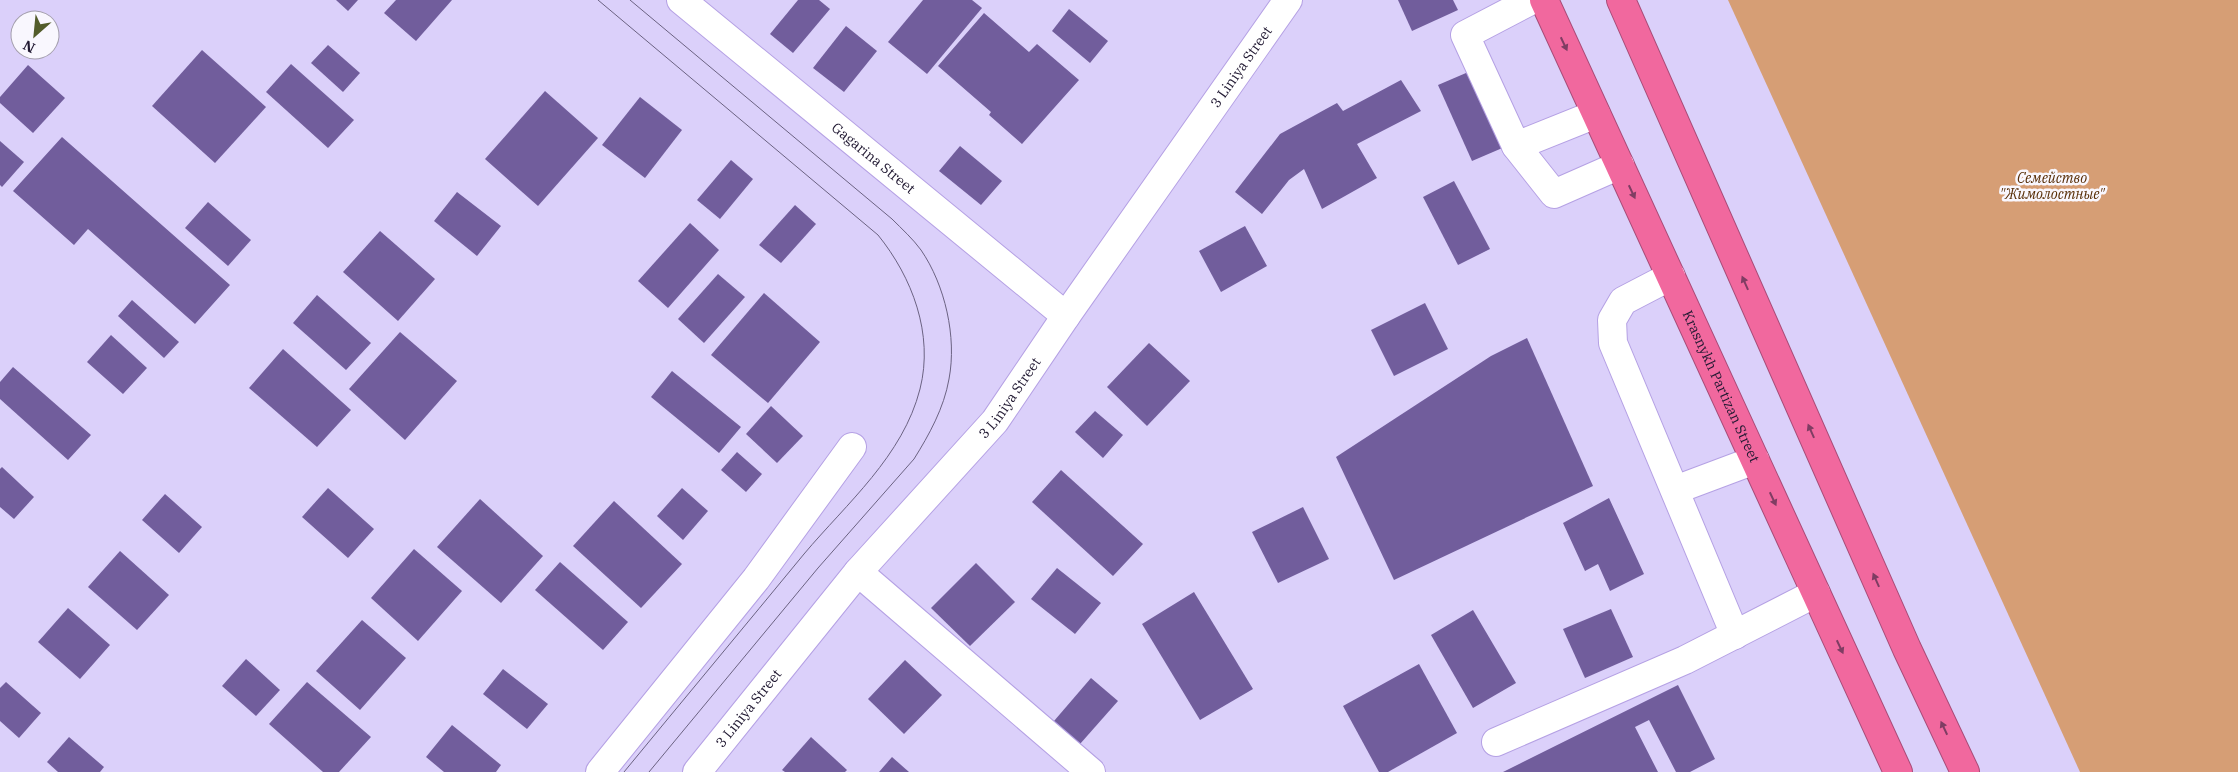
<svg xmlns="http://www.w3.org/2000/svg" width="2238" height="772" viewBox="0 0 2238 772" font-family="'IBM Plex Serif',serif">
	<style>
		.green { fill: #d69e75 }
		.building { fill: #715d9c }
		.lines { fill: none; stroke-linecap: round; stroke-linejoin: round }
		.minor-casing { stroke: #b5a1e4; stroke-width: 30 }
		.highway-casing { stroke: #a84c78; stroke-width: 30 }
		.minor { stroke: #fff; stroke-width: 28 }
		.highway { stroke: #f1689e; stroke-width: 28 }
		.tram { stroke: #6b6282; stroke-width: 1 }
		.oneway { fill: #7f3d63 }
		.labels { text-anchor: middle; stroke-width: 5; stroke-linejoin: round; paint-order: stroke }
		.street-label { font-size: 14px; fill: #211932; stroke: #f9f7fe }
		.park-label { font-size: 14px; font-style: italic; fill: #582e07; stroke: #f9f7fe }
	</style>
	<rect width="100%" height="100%" fill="#dbd0fa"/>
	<!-- green -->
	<path class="green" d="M1728 0H2238V772H2080Z"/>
	<!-- building -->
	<g class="building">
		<path d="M336 0H358L348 11Z"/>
		<path d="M396 0H452L416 41 384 13Z"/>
		<path d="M798 0H819L830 9 793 53 770 34Z"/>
		<path d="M923 0H972L982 8 927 74 888 42Z"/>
		<path d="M1398 0H1453L1458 10 1412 31Z"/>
		<path d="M1069 9 1108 41 1090 63 1052 31Z"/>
		<path d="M984 13 1029 52 1037 44 1079 80 1022 144 989 115 991 112 938 66Z"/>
		<path d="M846 26 877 51 844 92 813 68Z"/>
		<path d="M328 45 360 73 343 92 311 63Z"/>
		<path d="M202 50 266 107 215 163 152 106Z"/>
		<path d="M291 64 354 120 328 148 266 92Z"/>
		<path d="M28 65 65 98 33 133 0 103V97Z"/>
		<path d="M1473 70 1507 146 1472 161 1438 85Z"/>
		<path d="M1401 80 1421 111 1357 144 1377 178 1322 209 1304 169 1289 180 1262 214 1235 192 1280 134 1337 103 1343 111Z"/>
		<path d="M545 91 598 138 538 206 485 159Z"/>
		<path d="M640 97 682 130 645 178 602 145Z"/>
		<path d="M62 137 230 285 195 324 88 229 74 245 13 191Z"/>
		<path d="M0 141 24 162 2 187 0 185Z"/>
		<path d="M960 146 1002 181 981 205 939 171Z"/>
		<path d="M731 160 753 179 720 219 697 200Z"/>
		<path d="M1454 181 1490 249 1458 265 1423 197Z"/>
		<path d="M457 192 501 226 477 256 434 221Z"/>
		<path d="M208 202 251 240 228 266 185 228Z"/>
		<path d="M795 205 816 224 781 263 759 245Z"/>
		<path d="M690 223 719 250 668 308 638 281Z"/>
		<path d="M1245 226 1267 266 1221 292 1199 251Z"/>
		<path d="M380 231 435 279 398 321 343 272Z"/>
		<path d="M718 274 745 297 704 343 678 319Z"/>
		<path d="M764 293 820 342 768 403 711 355Z"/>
		<path d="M317 295 371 343 346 370 293 323Z"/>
		<path d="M132 300 179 342 164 358 118 316Z"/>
		<path d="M1425 303 1448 349 1394 376 1371 330Z"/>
		<path d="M400 332 457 381 405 440 349 389Z"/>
		<path d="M111 335 147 368 123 394 87 362Z"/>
		<path d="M1527 338 1593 486 1394 580 1336 457 1491 356Z"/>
		<path d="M1149 343 1190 381 1147 426 1107 387Z"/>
		<path d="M283 349 351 410 317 447 249 388Z"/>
		<path d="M13 367 91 435 68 460 0 399V382Z"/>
		<path d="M672 371 741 427 719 453 651 397Z"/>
		<path d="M771 406 803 436 777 463 746 434Z"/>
		<path d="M1095 411 1123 435 1103 458 1075 432Z"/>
		<path d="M737 452 762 474 746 492 721 470Z"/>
		<path d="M2 467 34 497 14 519 0 507V469Z"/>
		<path d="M1061 470 1143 544 1113 576 1032 502Z"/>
		<path d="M328 488 374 529 348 558 302 517Z"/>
		<path d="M682 488 708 511 683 540 657 516Z"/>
		<path d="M165 494 202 527 179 553 142 520Z"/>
		<path d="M1609 498 1644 574 1610 591 1598 564 1585 571 1563 523Z"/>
		<path d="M480 499 543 556 501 603 437 547Z"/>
		<path d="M614 501 682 564 641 608 573 546Z"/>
		<path d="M1303 507 1329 559 1278 583 1252 532Z"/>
		<path d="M414 549 462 591 418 641 371 598Z"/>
		<path d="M120 551 169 595 137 630 88 587Z"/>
		<path d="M560 562 628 622 603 650 535 590Z"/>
		<path d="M976 563 1015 602 970 646 931 608Z"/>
		<path d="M1057 568 1101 603 1075 634 1031 599Z"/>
		<path d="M1194 592 1253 689 1200 720 1142 624Z"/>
		<path d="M68 608 110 645 80 679 38 642Z"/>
		<path d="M1611 609 1633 657 1585 678 1563 629Z"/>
		<path d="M1473 610 1516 683 1473 708 1431 635Z"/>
		<path d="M362 620 406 658 360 710 316 671Z"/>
		<path d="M246 659 280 690 256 716 222 686Z"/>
		<path d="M905 660 942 695 904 734 868 699Z"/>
		<path d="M1419 664 1457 733 1388 772H1379L1343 706Z"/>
		<path d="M503 669 548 704 527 729 483 694Z"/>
		<path d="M1091 678 1118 701 1080 744 1054 721Z"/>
		<path d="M6 682 41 713 19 738 0 721V688Z"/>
		<path d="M307 682 371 737 339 772H323L269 724Z"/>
		<path d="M1678 685 1715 759 1690 772H1676L1649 720 1635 727 1658 772H1503Z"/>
		<path d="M452 725 501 765 496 772H444L426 757Z"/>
		<path d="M69 737 104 767 100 772H58L47 762Z"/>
		<path d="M811 737 847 770 845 772H785L782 770Z"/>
		<path d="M892 757 909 772H879Z"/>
	</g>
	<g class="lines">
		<defs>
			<g id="minor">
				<path id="s1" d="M681 0 1066 316"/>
				<path d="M1532 0 1465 35 1516 146 1596 114"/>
				<path d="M1516 146 1554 194 1620 165"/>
				<path d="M1671 276 1623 301 1612 320 1613 343 1735 635"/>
				<path d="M1675 490 1755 460"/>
				<path d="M858 572 1091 772"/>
				<path d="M1496 742 1685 660 1816 593"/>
				<path d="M600 772 756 579 852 447"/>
				<path id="s2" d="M697 772 858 572 995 421 1066 316 1288 0"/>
			</g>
			<g id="highway">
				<path id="s3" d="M1544 0 1898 772"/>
				<path d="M1621 0 1907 649 1965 772"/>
			</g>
		</defs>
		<!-- minor casing -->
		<use href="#minor" class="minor-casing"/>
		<!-- highway casing -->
		<use href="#highway" class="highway-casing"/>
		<!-- minor -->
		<use href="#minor" class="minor"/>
		<!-- highway -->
		<use href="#highway" class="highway"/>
		<!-- tram -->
		<g class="tram">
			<path d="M598 0 878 235C912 277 934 334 920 389 903 456 847 503 804 554 744 627 684 699 624 772"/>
			<path d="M630 0 892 219C902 229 913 239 921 250 945 285 957 337 949 379 944 408 929 435 914 459L818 568 649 772"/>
		</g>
	</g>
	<!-- one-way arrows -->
	<defs><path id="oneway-solid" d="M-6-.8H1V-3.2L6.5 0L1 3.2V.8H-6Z" transform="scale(1.25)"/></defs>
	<g class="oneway">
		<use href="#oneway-solid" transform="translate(1564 44) rotate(65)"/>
		<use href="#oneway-solid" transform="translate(1632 192) rotate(65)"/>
		<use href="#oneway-solid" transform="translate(1745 283) rotate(-114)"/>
		<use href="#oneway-solid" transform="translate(1811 431) rotate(-114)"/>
		<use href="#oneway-solid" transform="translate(1773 499) rotate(65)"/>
		<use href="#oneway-solid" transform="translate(1876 580) rotate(-114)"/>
		<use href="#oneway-solid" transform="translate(1840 647) rotate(65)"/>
		<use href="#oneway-solid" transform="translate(1944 728) rotate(-115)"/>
	</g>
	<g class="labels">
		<!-- street labels -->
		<g class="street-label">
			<text dy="5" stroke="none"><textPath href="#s2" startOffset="892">3 Liniya Street</textPath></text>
			<text dy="5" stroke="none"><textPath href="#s1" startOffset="249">Gagarina Street</textPath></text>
			<text dy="5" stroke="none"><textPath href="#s3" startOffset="425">Krasnykh Partizan Street</textPath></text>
			<text dy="5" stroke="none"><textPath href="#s2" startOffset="488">3 Liniya Street</textPath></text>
			<text dy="5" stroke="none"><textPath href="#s2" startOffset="82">3 Liniya Street</textPath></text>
		</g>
		<!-- park labels -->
		<g class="park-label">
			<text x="2052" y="183">Семейство<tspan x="2052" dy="16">"Жимолостные"</tspan></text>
		</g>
	</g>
	<!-- north arrow -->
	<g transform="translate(35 35) rotate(207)"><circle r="24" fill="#f9f7fe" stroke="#a39eac"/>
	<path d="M0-4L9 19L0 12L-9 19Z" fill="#535c2b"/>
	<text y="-8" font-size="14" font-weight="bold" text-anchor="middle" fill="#211932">N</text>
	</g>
</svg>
